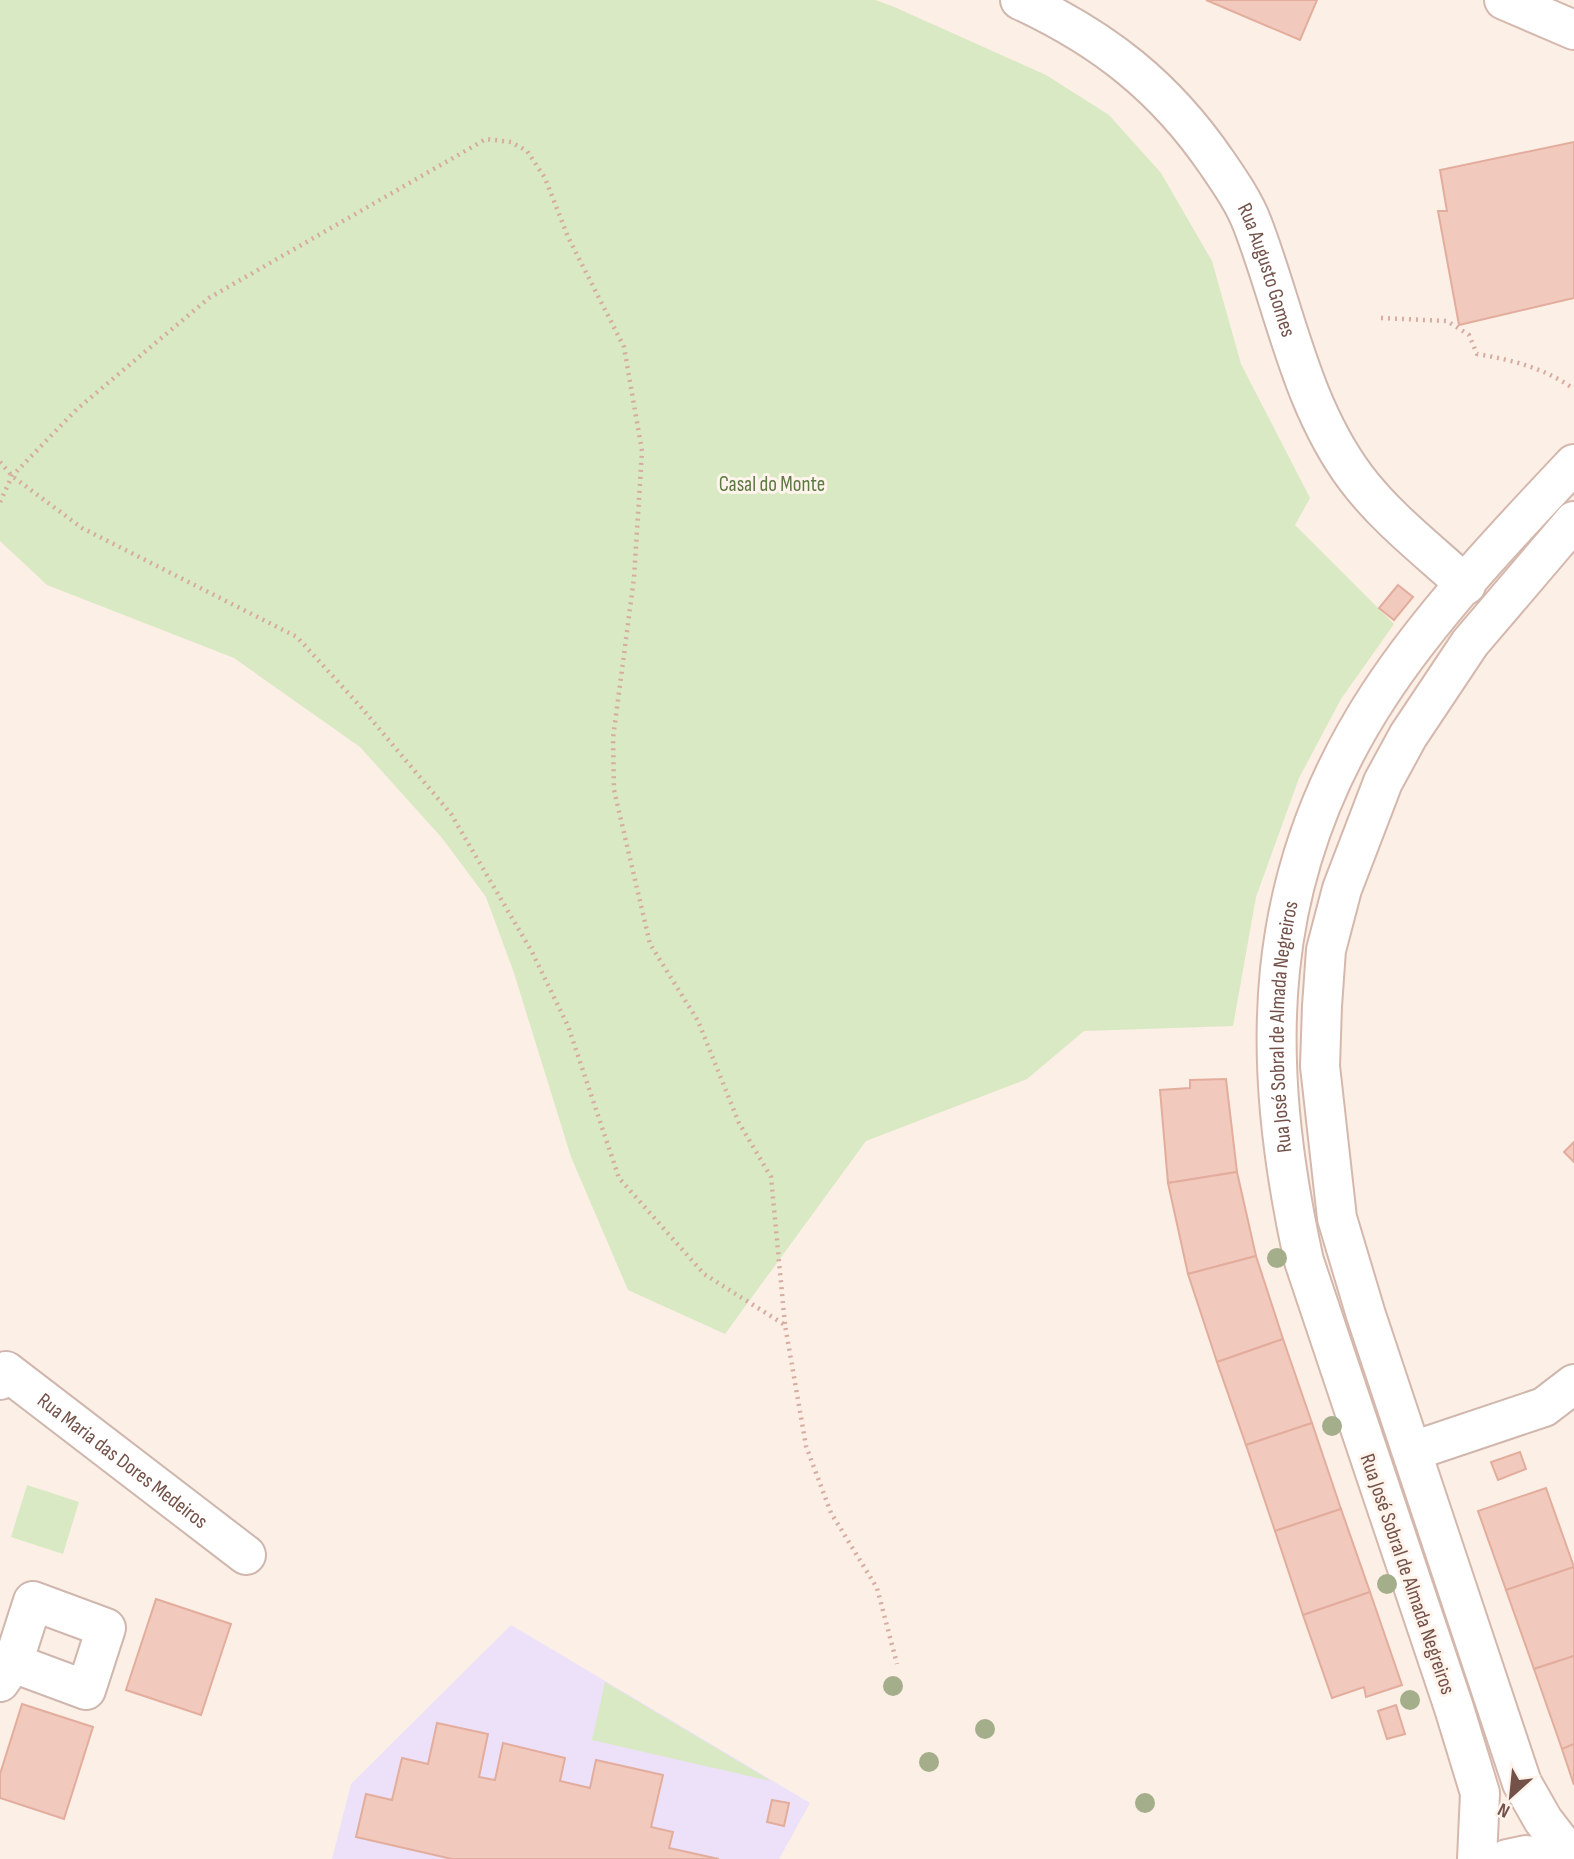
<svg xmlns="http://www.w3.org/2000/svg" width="1574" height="1859" viewBox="0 0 1574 1859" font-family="'Sofia Sans Condensed',sans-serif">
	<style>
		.education { fill: #ece1f8 }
		.green { fill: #d9e9c3 }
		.building { fill: #f1c9bd; stroke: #e3ad9d; stroke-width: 2 }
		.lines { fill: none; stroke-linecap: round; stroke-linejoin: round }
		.street-casing { stroke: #cfb7ae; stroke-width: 42 }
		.secondary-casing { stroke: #d5b8ad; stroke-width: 42 }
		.path { stroke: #d6aca0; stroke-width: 4.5; stroke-dasharray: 2 5; stroke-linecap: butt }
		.street { stroke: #fff; stroke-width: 38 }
		.secondary { stroke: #fff; stroke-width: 38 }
		.tree { fill: #a4ae8b }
		.labels { text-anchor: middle; stroke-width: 6; stroke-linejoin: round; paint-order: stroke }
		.street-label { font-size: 21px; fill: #74524a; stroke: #fff4eb }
		.park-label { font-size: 21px; fill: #5c7942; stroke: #fff4eb }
	</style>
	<rect width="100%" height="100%" fill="#fcefe5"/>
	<!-- education -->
	<path class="education" d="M511 1625 810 1803 779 1859H332L351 1784Z"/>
	<!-- green -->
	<g class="green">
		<path d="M0 0H875L892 6 1046 75 1109 115 1161 173 1212 261 1241 364 1310 498 1295 525 1394 624 1341 699 1299 778 1256 897 1233 1026 1084 1031 1027 1079 866 1141 725 1334 628 1290 571 1157 514 973 486 897 442 838 360 747 234 658 47 585 0 541Z"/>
		<path d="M27 1485 79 1502 63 1554 11 1537Z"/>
		<path d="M605 1682 771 1781 592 1740Z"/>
	</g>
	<!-- building -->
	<g class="building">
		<path d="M1206 0H1317L1300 40Z"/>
		<path d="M1574 142V298L1459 325 1438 211H1447L1440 170Z"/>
		<path d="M1398 585 1413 597 1394 620 1379 608Z"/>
		<path d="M1226 1079 1237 1172 1168 1183 1160 1090 1190 1088V1080Z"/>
		<path d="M1574 1142V1162L1564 1152Z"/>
		<path d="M1237 1172 1256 1256 1188 1274 1168 1183Z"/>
		<path d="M1256 1256 1283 1339 1217 1362 1188 1274Z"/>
		<path d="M1283 1339 1312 1423 1246 1445 1217 1362Z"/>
		<path d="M1312 1423 1341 1509 1275 1531 1246 1445Z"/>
		<path d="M1520 1452 1526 1469 1498 1480 1491 1462Z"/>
		<path d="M1546 1488 1574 1567 1506 1590 1478 1511Z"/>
		<path d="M1341 1509 1370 1592 1303 1615 1275 1531Z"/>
		<path d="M1574 1567V1656L1534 1669 1506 1590Z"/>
		<path d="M1370 1592 1402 1685 1366 1697 1364 1687 1332 1698 1303 1615Z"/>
		<path d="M156 1599 231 1624 201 1715 126 1690Z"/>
		<path d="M1574 1656V1744L1562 1749 1534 1669Z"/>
		<path d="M22 1704 93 1727 64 1819 0 1798V1774Z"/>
		<path d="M1396 1705 1405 1734 1387 1739 1378 1711Z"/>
		<path d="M437 1723 488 1734 479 1777 495 1780 503 1743 565 1758 560 1781 590 1788 596 1760 663 1775 651 1827 673 1832 669 1848 719 1859H452L356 1837 366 1794 392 1800 402 1758 428 1764Z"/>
		<path d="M1574 1744V1785L1562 1749Z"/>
		<path d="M772 1800 789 1803 784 1826 767 1822Z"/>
	</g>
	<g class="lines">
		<defs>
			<g id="street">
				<path id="s1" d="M1020 0C1104 39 1165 87 1217 163 1230 182 1244 202 1252 223 1285 308 1300 403 1356 478 1386 518 1429 551 1466 585"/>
				<path id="s2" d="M0 1380 6 1371 246 1555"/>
				<path d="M1413 1451 1544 1407 1574 1384"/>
				<path d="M0 1682 13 1663 33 1601 106 1628 86 1690 13 1663"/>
			</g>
			<g id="secondary">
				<path d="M1504 0 1574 30"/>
				<path id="s3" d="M1477 1859 1480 1793 1454 1708 1304 1261C1259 1057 1260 877 1379 695 1431 615 1508 534 1574 464"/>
				<path d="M1507 1859 1526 1855 1559 1859"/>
				<path d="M1573 1859 1543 1820 1522 1783 1366 1315 1337 1218 1320 1066 1322 1006 1326 950 1342 889 1383 782 1408 736 1470 643 1574 521"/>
			</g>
		</defs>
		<!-- street casing -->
		<use href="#street" class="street-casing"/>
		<!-- secondary casing -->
		<use href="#secondary" class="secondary-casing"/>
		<!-- path -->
		<g class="path">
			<path d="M1381 318 1447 321 1469 335 1477 354C1513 360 1544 368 1574 389"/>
			<path d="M0 462 12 476 82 528 297 637 360 706 451 814 532 952 568 1026 619 1178 704 1274 785 1325 806 1446 831 1513 877 1588 897 1664"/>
			<path d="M0 502 12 476 77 409 209 298 486 139 511 142 527 151 545 178 568 237 624 347 642 451 634 578 613 738 614 790 650 944 698 1021 739 1123 771 1177 785 1325"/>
		</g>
		<!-- street -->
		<use href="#street" class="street"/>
		<!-- secondary -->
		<use href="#secondary" class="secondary"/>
	</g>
	<!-- trees -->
	<g class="tree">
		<circle cx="1277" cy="1258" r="10"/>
		<circle cx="1332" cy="1426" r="10"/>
		<circle cx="1387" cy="1584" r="10"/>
		<circle cx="893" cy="1686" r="10"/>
		<circle cx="1410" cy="1700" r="10"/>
		<circle cx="985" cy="1729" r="10"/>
		<circle cx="929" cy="1762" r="10"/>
		<circle cx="1145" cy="1803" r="10"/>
	</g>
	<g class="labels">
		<!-- street labels -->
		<g class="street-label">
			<text dy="7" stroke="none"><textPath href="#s1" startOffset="378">Rua Augusto Gomes</textPath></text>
			<text dy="7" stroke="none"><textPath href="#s3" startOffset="863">Rua José Sobral de Almada Negreiros</textPath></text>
			<text dy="7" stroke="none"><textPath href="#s2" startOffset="158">Rua Maria das Dores Medeiros</textPath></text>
			<text transform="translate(1408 1574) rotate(71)" y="7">Rua José Sobral de Almada Negreiros</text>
		</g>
		<!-- park labels -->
		<g class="park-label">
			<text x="772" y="491">Casal do Monte</text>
		</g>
	</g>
	<!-- north arrow -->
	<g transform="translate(1511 1796) rotate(207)" stroke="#fff4eb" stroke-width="5" paint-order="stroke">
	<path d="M0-5L12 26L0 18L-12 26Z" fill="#74524a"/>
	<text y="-10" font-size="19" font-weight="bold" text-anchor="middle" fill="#74524a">N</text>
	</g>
</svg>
